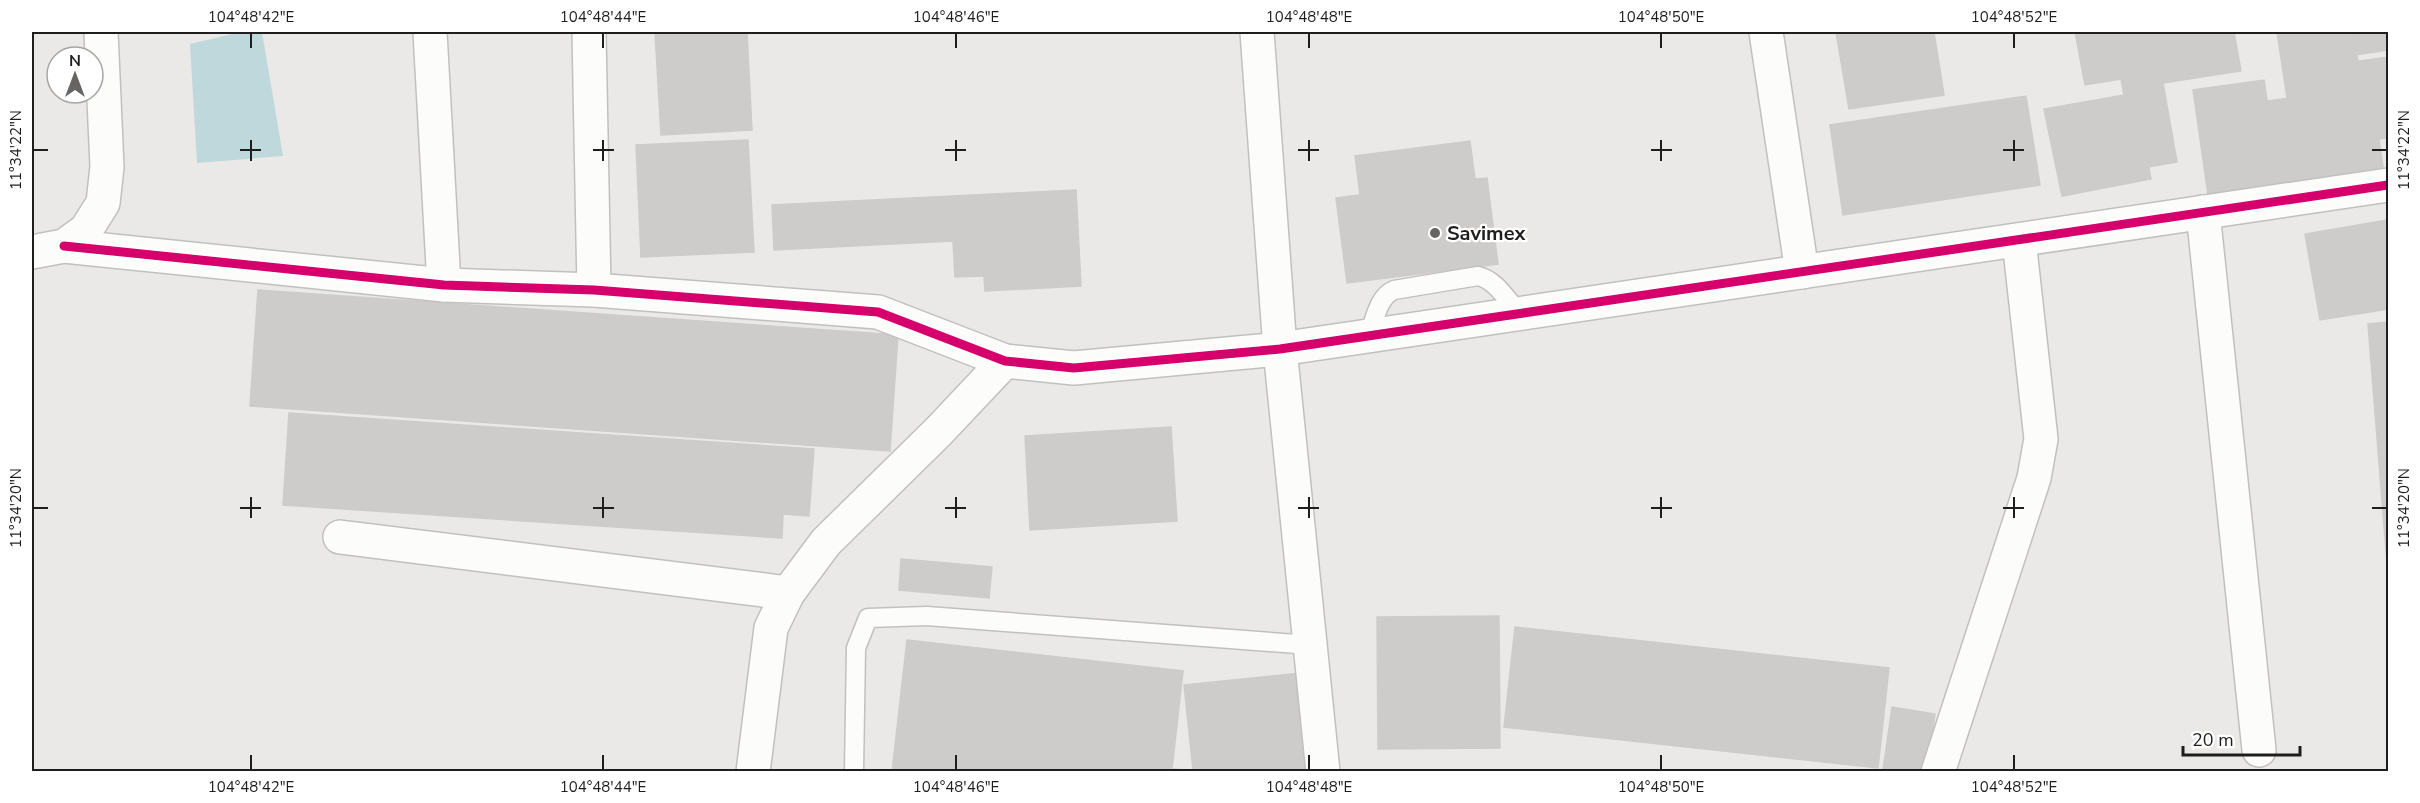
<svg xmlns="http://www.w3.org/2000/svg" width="2420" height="803" viewBox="0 0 2420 803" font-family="'Nunito Sans',sans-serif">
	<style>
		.water { fill: #bed8db }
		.building { fill: #ceccca; stroke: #cecbc9; stroke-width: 1.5 }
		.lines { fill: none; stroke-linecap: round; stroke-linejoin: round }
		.service-casing { stroke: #c1c0bf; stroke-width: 21 }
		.minor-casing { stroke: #c1c0bf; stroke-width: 36 }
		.service { stroke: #fcfcfb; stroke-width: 18 }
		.minor { stroke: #fcfcfb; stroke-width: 33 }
		.cycleway-casing { stroke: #fff; stroke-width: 13 }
		.cycleway { stroke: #d6006c; stroke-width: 9 }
		.ticks { fill: none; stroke: #1e1e1e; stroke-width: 2 }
		.poi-dot { fill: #666564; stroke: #fff; stroke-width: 2 }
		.labels { text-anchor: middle; stroke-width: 4.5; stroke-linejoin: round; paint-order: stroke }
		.poi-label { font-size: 20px; font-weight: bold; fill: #1e1e1e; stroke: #fff; text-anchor: start }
		.neatline { fill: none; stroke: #1e1e1e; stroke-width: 2 }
		.ticks-label { font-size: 15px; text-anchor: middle; fill: #1e1e1e }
	</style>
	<rect width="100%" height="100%" fill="#ebe9e7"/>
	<!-- water -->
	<path class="water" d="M241 32H262L283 156 197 163 190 44Z"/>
	<!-- building -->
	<g class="building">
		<path d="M655 32H747L752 130 661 135Z"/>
		<path d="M1836 32H1934L1944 95 1849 109Z"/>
		<path d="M2075 32H2234L2241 71 2163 83 2177 162 2149 167 2135 93 2124 95 2121 79 2085 85Z"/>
		<path d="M2277 32H2352L2358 61 2339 64 2343 90 2287 98Z"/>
		<path d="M2352 32H2388V50L2355 55Z"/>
		<path d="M2388 57V138L2379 139 2383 167 2365 170 2354 89 2343 90 2339 64Z"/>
		<path d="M2264 80 2280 185 2208 195 2193 90Z"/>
		<path d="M2354 89 2367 171 2280 185 2268 101Z"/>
		<path d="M2135 93 2151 179 2062 196 2044 109Z"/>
		<path d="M2026 96 2040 185 1843 215 1830 125Z"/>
		<path d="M748 140 754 252 641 257 636 145Z"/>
		<path d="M1470 141 1475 179 1487 178 1498 264 1347 283 1336 198 1360 195 1355 156Z"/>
		<path d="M1076 190 1081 286 985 291 984 276 955 277 953 241 774 250 772 205Z"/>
		<path d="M2388 220V309L2320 320 2305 234Z"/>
		<path d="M258 290 898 335 890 451 250 406Z"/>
		<path d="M2388 322V577L2368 324Z"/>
		<path d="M289 413 814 449 809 516 783 514 782 538 283 505Z"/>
		<path d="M1171 427 1177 521 1030 530 1025 436Z"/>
		<path d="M901 559 992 567 989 598 899 590Z"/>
		<path d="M1499 616 1500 748 1378 749 1377 617Z"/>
		<path d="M1515 627 1889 668 1878 768 1504 727Z"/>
		<path d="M907 640 1183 671 1172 769 1213 772H892Z"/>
		<path d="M1301 673 1312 755 1213 770H1193L1184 685Z"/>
		<path d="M1892 707 1935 714 1927 772 1883 770Z"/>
		<path d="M1312 755 1315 772H1213V770Z"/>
	</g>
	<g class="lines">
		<defs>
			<g id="service">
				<path d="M1369 335C1375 319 1378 297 1394 290L1478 276C1496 280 1507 300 1519 313"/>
				<path d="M854 772 856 648 868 618 927 616 1310 645"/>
			</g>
			<g id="minor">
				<path d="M430 32 444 285"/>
				<path d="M589 32 594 290"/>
				<path d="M1257 32 1280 349 1323 772"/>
				<path d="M1766 32 1802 272"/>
				<path d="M2203 212 2259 750"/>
				<path d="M64 246 444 285 594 290 878 312 1005 361 1074 368 1280 349 2388 185"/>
				<path d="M32 252 64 246 86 230 103 203 107 167 101 32"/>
				<path d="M340 537 788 593"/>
				<path d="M753 772 771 628 788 593 826 542 938 432 1005 361"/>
				<path d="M1938 772 2034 478 2041 439 2019 240"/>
			</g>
		</defs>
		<!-- service casing -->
		<use href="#service" class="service-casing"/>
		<!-- minor casing -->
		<use href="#minor" class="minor-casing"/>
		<!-- service -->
		<use href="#service" class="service"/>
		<!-- minor -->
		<use href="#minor" class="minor"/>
		<defs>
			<path id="cycleway" d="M64 246 444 285 594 290 878 312 1005 361 1074 368 1280 349 2388 185"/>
		</defs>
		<!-- cycleway casing -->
		<use href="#cycleway" class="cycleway-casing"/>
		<!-- cycleway -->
		<use href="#cycleway" class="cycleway"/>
	</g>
	<!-- ticks -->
	<path class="ticks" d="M251 33V48M603 33V48M956 33V48M1309 33V48M1661 33V48M2014 33V48M251 140V161M603 140V161M956 140V161M1309 140V161M1661 140V161M2014 140V161M33 150H48M240 150H261M593 150H614M945 150H966M1298 150H1319M1651 150H1672M2003 150H2024M2372 150H2387M251 497V518M603 497V518M956 497V518M1309 497V518M1661 497V518M2014 497V518M33 508H48M240 508H261M593 508H614M945 508H966M1298 508H1319M1651 508H1672M2003 508H2024M2372 508H2387M251 755V770M603 755V770M956 755V770M1309 755V770M1661 755V770M2014 755V770"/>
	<!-- markers -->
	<circle class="poi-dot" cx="1435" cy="233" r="6"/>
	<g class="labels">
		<!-- poi labels -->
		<g class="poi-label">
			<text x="1447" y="240">Savimex</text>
		</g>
	</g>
	<!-- border -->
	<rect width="2420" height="803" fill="none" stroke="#ffffff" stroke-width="66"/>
	<!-- north arrow -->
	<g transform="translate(75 75)"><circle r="28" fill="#ffffff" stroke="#a5a5a5" stroke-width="1.5"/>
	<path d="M0-4.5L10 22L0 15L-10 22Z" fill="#666564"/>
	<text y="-9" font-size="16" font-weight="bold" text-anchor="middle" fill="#1e1e1e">N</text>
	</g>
	<!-- scale -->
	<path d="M2183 746v9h117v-9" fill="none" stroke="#1e1e1e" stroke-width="3"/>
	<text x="2192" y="746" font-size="18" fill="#1e1e1e" stroke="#ffffff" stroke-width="4.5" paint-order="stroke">20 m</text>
	<rect x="33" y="33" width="2354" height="737" class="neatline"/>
	<g class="ticks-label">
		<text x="251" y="22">104°48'42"E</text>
		<text x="603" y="22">104°48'44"E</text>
		<text x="956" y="22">104°48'46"E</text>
		<text x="1309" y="22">104°48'48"E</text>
		<text x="1661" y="22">104°48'50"E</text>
		<text x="2014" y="22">104°48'52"E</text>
		<text transform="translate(16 150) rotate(-90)" y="5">11°34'22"N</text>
		<text transform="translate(2404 150) rotate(-90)" y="5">11°34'22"N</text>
		<text transform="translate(16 508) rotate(-90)" y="5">11°34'20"N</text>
		<text transform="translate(2404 508) rotate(-90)" y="5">11°34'20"N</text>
		<text x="251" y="792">104°48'42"E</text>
		<text x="603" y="792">104°48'44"E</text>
		<text x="956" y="792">104°48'46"E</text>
		<text x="1309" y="792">104°48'48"E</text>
		<text x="1661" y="792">104°48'50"E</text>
		<text x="2014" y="792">104°48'52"E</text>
	</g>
</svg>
